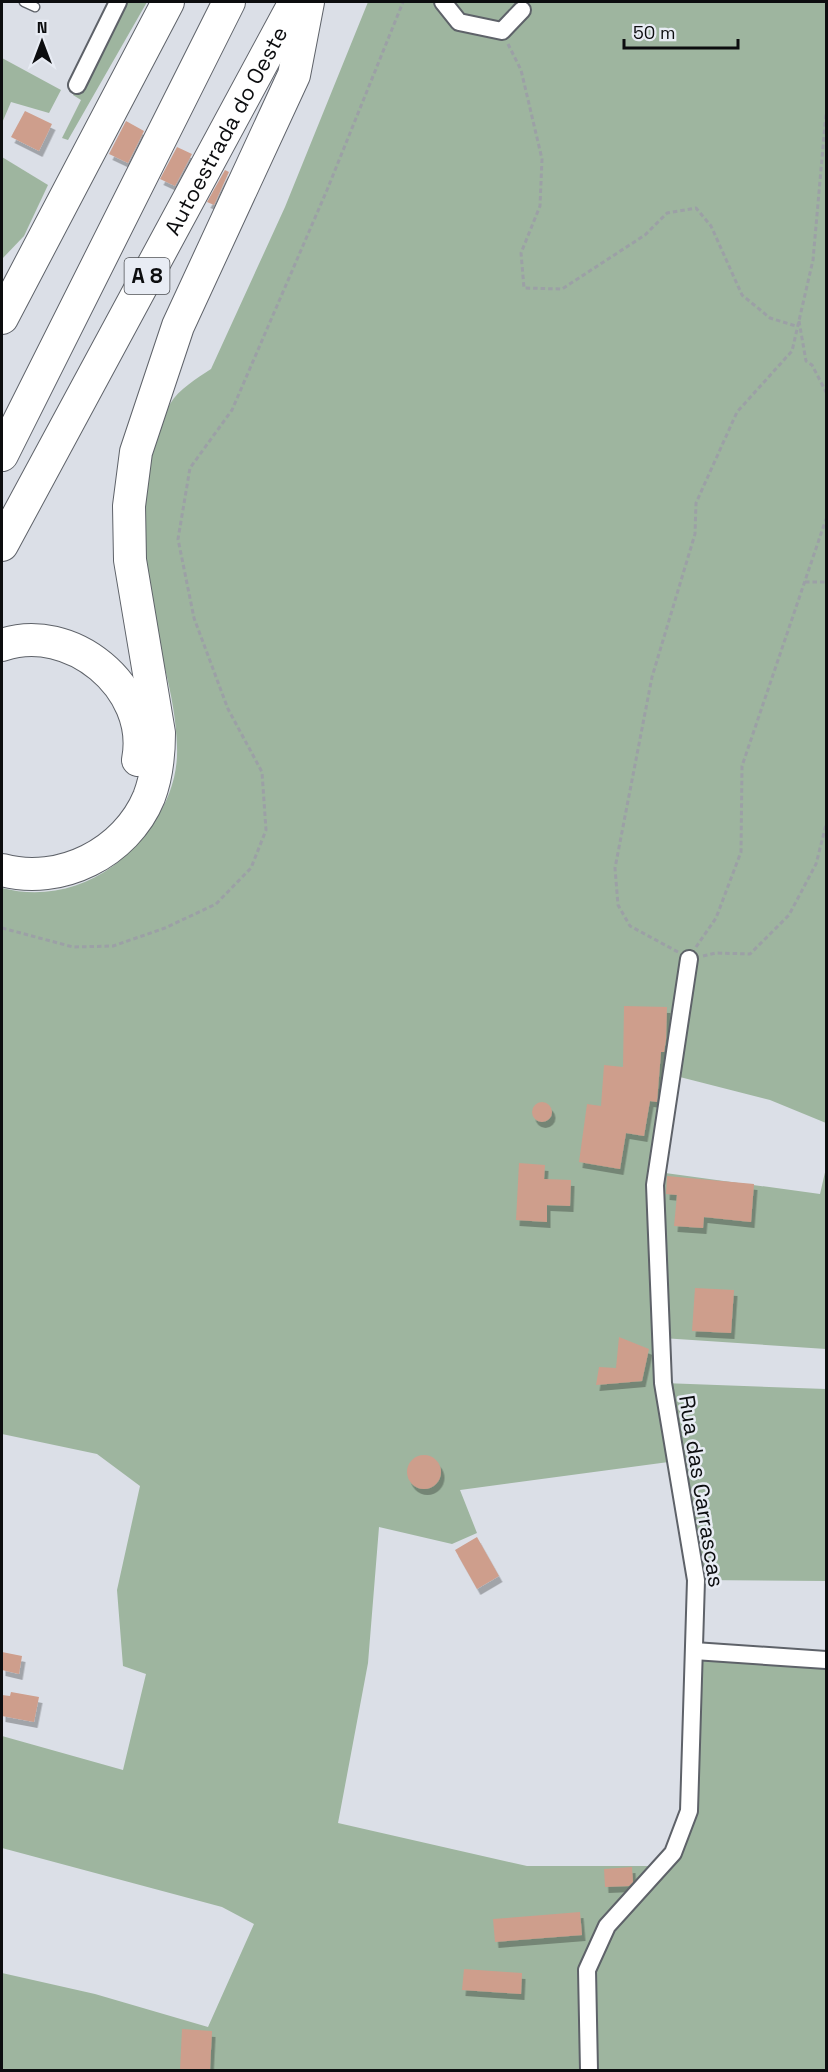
<svg xmlns="http://www.w3.org/2000/svg" width="828" height="2072" viewBox="0 0 828 2072" font-family="'Space Grotesk',sans-serif">
	<style>
		.green { fill: #9eb59f }
		.building { fill: #ce9e8c; filter: url(#shadow) }
		.lines { fill: none; stroke-linecap: round; stroke-linejoin: round }
		.service-casing { stroke: #5e6269; stroke-width: 11 }
		.minor-casing { stroke: #5e6269; stroke-width: 20 }
		.motorway-casing { stroke: #5e6269; stroke-width: 34 }
		.path { stroke: #9ca0a6; stroke-width: 3; stroke-dasharray: 4.5 3; stroke-linecap: butt }
		.service { stroke: #fff; stroke-width: 8 }
		.minor { stroke: #fff; stroke-width: 16 }
		.motorway { stroke: #fff; stroke-width: 32 }
		.labels { text-anchor: middle; stroke-width: 5; stroke-linejoin: round; paint-order: stroke }
		.shield { fill: #e8ecf4; stroke: #4e5054; stroke-width: 1.5 }
		.shield-label { font-size: 21px; font-weight: bold; fill: #0c0d0f }
		.street-label { font-size: 22px; fill: #0c0d0f; stroke: #e8ecf4 }
	</style>
	<defs>
		<filter id="shadow"><feDropShadow dx="3.5" dy="6" stdDeviation="0" flood-color="#0004"/></filter>
	</defs>
	<rect width="100%" height="100%" fill="#dbdfe7"/>
	<!-- green -->
	<g class="green">
		<path d="M118 2H147L68 140 62 138 81 100 73 95Z"/>
		<path d="M368 2H826V1123L770 1100 672 1075 658 1172 820 1194 826 1168V1349L662 1338 663 1383 826 1389V1581L696 1580 676 1461 460 1490 477 1533 452 1544 379 1527 368 1663 338 1823 527 1866H662L689 1811 694 1651 826 1660V2070H2V1973L95 1994 208 2027 254 1924 222 1907 2 1848V1736L123 1770 146 1674 123 1666 117 1590 140 1486 97 1454 2 1434V888C40 898 81 890 113 866 149 838 179 795 177 747 176 694 156 642 147 591 138 539 142 449 170 404 179 389 196 379 211 369L285 207Z"/>
		<path d="M2 58 61 90 49 113 11 102 2 123Z"/>
		<path d="M2 157 48 185 24 236 2 259Z"/>
	</g>
	<!-- building -->
	<g class="building">
		<path d="M25 111 52 124 39 151 11 137Z"/>
		<path d="M126 121 144 131 128 163 109 154Z"/>
		<path d="M177 147 192 154 175 186 160 179Z"/>
		<path d="M225 170 229 172 214 205 207 202Z"/>
		<path d="M624 1006 667 1007 666 1040 664 1052H661L657 1102 650 1101 644 1136 626 1133 620 1169 579 1162 587 1104 601 1106 604 1065 623 1067Z"/>
		<circle cx="542" cy="1112" r="10"/>
		<path d="M519 1163 545 1165 544 1179 571 1180 570 1206 547 1205V1222L516 1220Z"/>
		<path d="M667 1176 754 1184 751 1222 704 1217 703 1228 674 1226 677 1195 666 1194Z"/>
		<path d="M695 1288 734 1290 731 1333 692 1331Z"/>
		<path d="M619 1337 649 1349 642 1381 596 1385 599 1367 616 1368Z"/>
		<circle cx="424" cy="1472" r="17"/>
		<path d="M477 1537 499 1576 477 1589 455 1550Z"/>
		<path d="M2 1652 22 1656 19 1674 2 1670Z"/>
		<path d="M11 1692 39 1697 34 1722 2 1716V1695L10 1696Z"/>
		<path d="M632 1867 633 1882 629 1886 605 1887 604 1869Z"/>
		<path d="M580 1912 582 1935 495 1942 493 1919Z"/>
		<path d="M464 1969 522 1973 521 1994 462 1990Z"/>
		<path d="M182 2029 212 2031 210 2070H180Z"/>
	</g>
	<g class="lines">
		<defs>
			<path id="service" d="M24 2 35 7"/>
			<g id="minor">
				<path d="M443 2 459 22 502 31 522 10"/>
				<path d="M77 85 118 2"/>
				<path d="M694 1651 826 1660"/>
				<path d="M589 2070 587 1970 607 1926 673 1853 689 1811 696 1580 663 1383 655 1185 689 959"/>
			</g>
			<g id="motorway">
				<path d="M2 318 168 2"/>
				<path d="M2 455 229 2"/>
				<path id="s1" d="M2 545 295 2"/>
				<path d="M2 645C70 621 152 687 138 760"/>
				<path d="M2 870C60 886 126 853 149 797 157 776 159 755 159 733L130 560 129 506 136 452 178 326 294 75 308 2"/>
			</g>
		</defs>
		<!-- service casing -->
		<use href="#service" class="service-casing"/>
		<!-- minor casing -->
		<use href="#minor" class="minor-casing"/>
		<!-- motorway casing -->
		<use href="#motorway" class="motorway-casing"/>
		<!-- path -->
		<g class="path">
			<path d="M508 44 521 70 542 159 540 206 521 253 524 288 562 289 645 235 667 213 696 208 711 226 742 295 770 318 796 326"/>
			<path d="M799 321 806 361 812 365 826 392"/>
			<path d="M805 582H826"/>
			<path d="M2 928 73 947 113 946 165 928 216 904 251 868 266 830 262 772 228 709 194 618 178 539 190 468 232 410 327 190 403 2"/>
			<path d="M696 947 716 918 741 852 742 766 826 519"/>
			<path d="M678 952 630 926 618 905 615 868 652 677 695 534 696 503 737 412 792 351 813 260 826 113"/>
			<path d="M703 956 716 953 750 954 789 915 816 864 826 825"/>
		</g>
		<!-- service -->
		<use href="#service" class="service"/>
		<!-- minor -->
		<use href="#minor" class="minor"/>
		<!-- motorway -->
		<use href="#motorway" class="motorway"/>
	</g>
	<g class="labels">
		<!-- shield labels -->
		<rect class="shield" x="124.5" y="258" width="45" height="36" rx="4.5"/>
		<g class="shield-label">
			<text x="147" y="283">A 8</text>
		</g>
		<!-- street labels -->
		<g class="street-label">
			<text dy="8" stroke="none"><textPath href="#s1" startOffset="471">Autoestrada do Oeste</textPath></text>
			<text transform="translate(702 1491) rotate(81)" y="8">Rua das Carrascas</text>
		</g>
	</g>
	<!-- border -->
	<rect width="828" height="2072" fill="none" stroke="#0c0d0f" stroke-width="6"/>
	<!-- north arrow -->
	<g transform="translate(42 42)" stroke="#e8ecf4" stroke-width="4.5" paint-order="stroke">
	<path d="M0-4.5L10 22L0 15L-10 22Z" fill="#0c0d0f"/>
	<text y="-9" font-size="16" font-weight="bold" text-anchor="middle" fill="#0c0d0f">N</text>
	</g>
	<!-- scale -->
	<path d="M624 39v9h114v-9" fill="none" stroke="#0c0d0f" stroke-width="3"/>
	<text x="633" y="39" font-size="18" fill="#0c0d0f" stroke="#e8ecf4" stroke-width="4.5" paint-order="stroke">50 m</text>
</svg>
